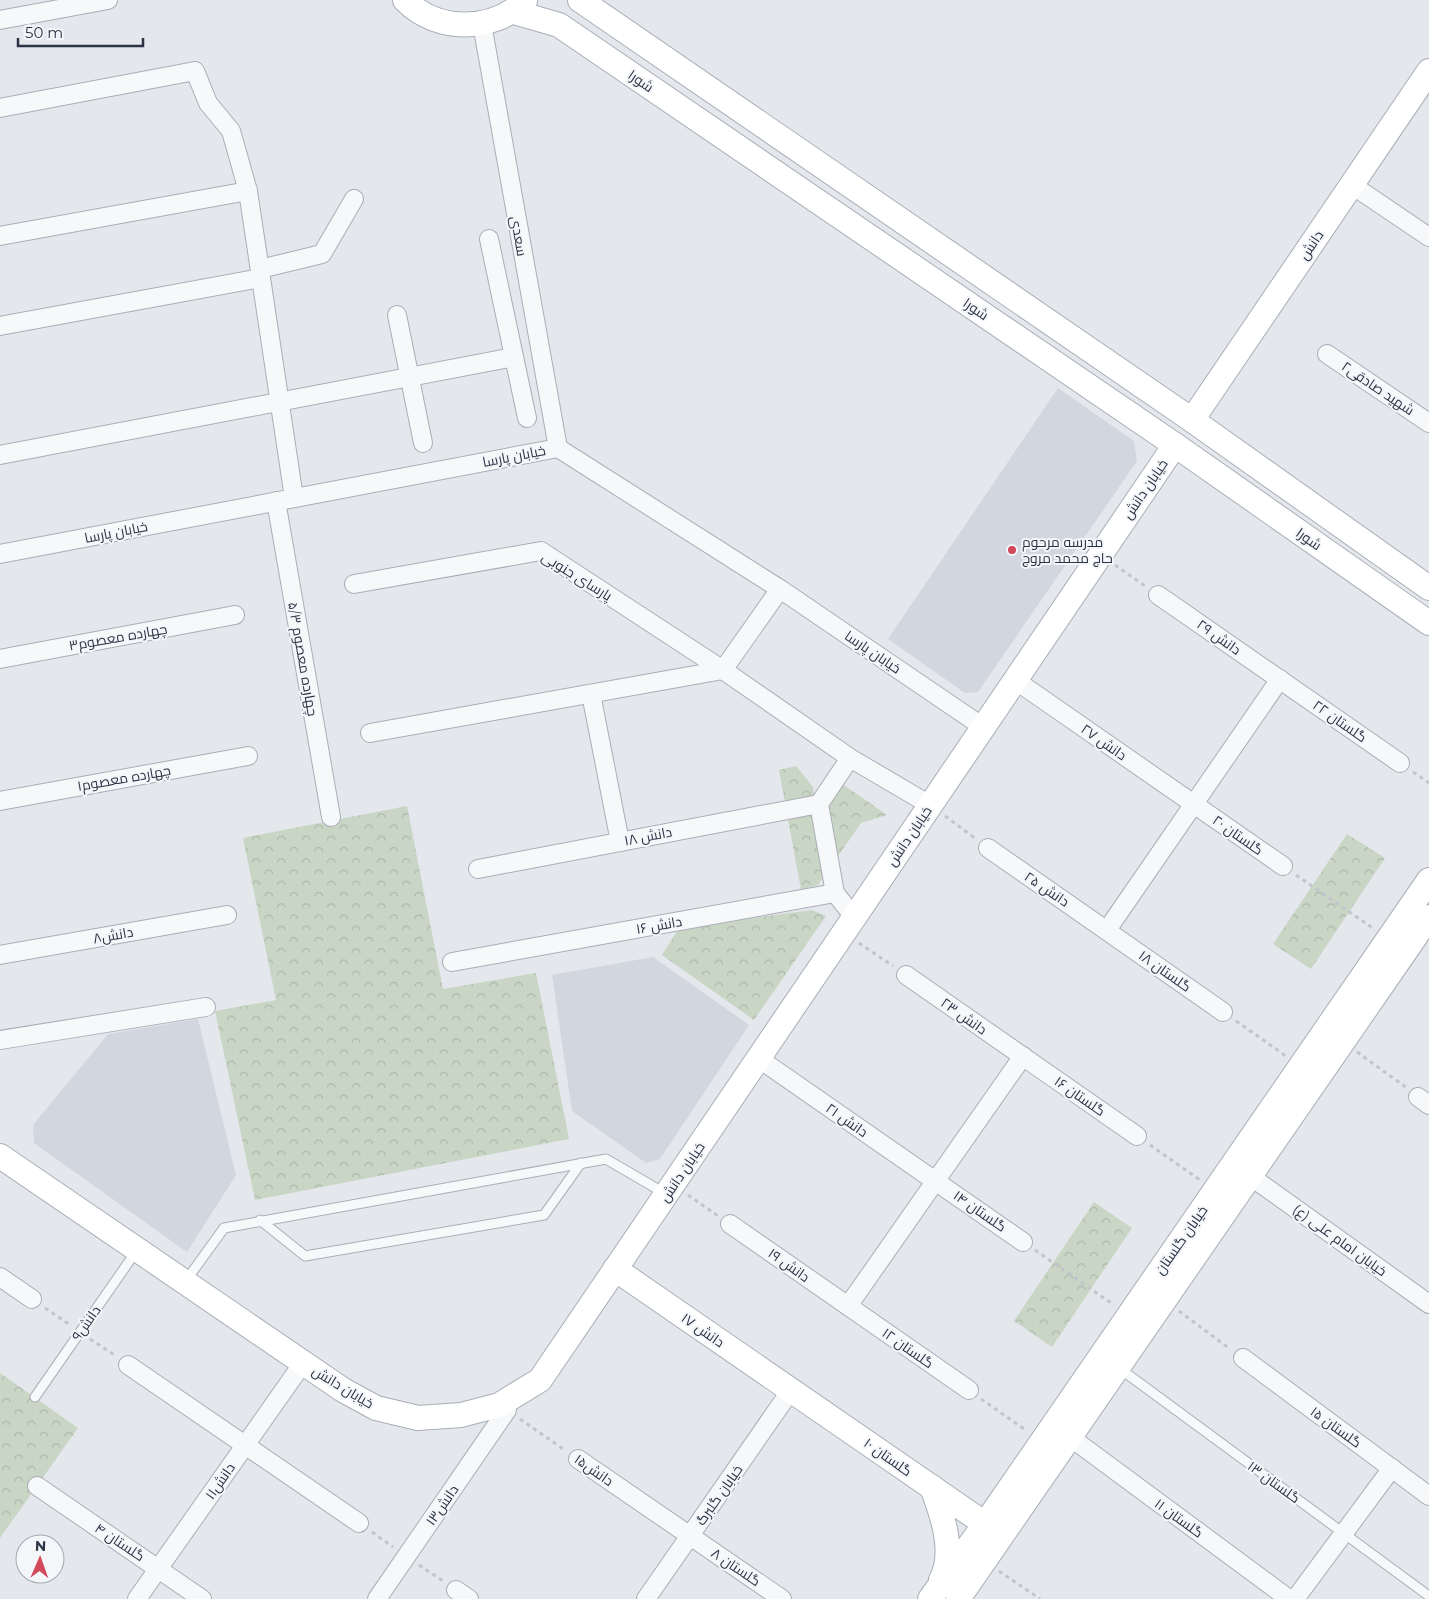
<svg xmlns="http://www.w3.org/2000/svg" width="1429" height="1599" viewBox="0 0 1429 1599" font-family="Montserrat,Cairo,sans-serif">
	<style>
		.built { fill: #d2d6de }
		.park { fill: url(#park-crowns) }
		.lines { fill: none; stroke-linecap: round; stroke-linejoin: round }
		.lane-casing { stroke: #a9aeb7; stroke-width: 11 }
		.street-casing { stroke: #a9aeb7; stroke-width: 20 }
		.secondary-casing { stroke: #a9aeb7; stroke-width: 26 }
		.path { stroke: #c2c5cb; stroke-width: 3; stroke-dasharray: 4 4; stroke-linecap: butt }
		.lane { stroke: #f7f8fa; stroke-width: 9 }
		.street { stroke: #f7f8fa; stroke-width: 18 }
		.secondary { stroke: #fff; stroke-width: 24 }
		.poi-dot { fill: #d1495b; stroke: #f4f6f9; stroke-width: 2 }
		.labels { text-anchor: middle; stroke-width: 4; stroke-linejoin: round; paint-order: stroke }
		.street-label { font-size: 14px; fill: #2b3445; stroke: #f4f6f9 }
		.poi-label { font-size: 14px; fill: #2b3445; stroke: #f4f6f9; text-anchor: start }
	</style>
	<defs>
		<pattern id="park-crowns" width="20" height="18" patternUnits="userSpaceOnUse" patternTransform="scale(1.25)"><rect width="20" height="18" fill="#c9d6c5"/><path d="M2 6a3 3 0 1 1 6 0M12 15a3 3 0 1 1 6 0" fill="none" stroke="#adb8ab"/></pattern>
	</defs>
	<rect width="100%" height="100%" fill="#e4e7ec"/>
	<!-- built -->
	<g class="built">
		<path d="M1058 388 1134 441 1137 461 978 692 965 693 888 639Z"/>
		<path d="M653 957 749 1025 660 1159 646 1163 572 1111 552 975Z"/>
		<path d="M198 1019 236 1175 187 1252 34 1143 33 1125 108 1034Z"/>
	</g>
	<!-- park -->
	<g class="park">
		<path d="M796 766 813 787 828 870 818 885 801 890 779 770Z"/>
		<path d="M841 783 887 815 861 823 838 856 827 806Z"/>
		<path d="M407 806 443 989 536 973 569 1139 255 1200 215 1011 276 1000 243 838Z"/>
		<path d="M1347 834 1385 858 1311 969 1273 944Z"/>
		<path d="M812 910 826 916 754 1020 662 955 679 928Z"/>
		<path d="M1094 1202 1132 1228 1052 1347 1014 1321Z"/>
		<path d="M0 1373 78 1428 0 1538Z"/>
	</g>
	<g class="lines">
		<defs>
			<g id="lane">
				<path d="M260 1220 305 1256 544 1215 581 1163"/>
				<path d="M185 1282 224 1228 606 1159 666 1194"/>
				<path d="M1119 1368 1429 1596"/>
				<path d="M35 1397 137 1250"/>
			</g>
			<g id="street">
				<path d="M0 20 108 0"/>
				<path d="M482 24 558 448"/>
				<path d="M0 108 195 71 208 103 231 131 248 191 294 498"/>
				<path d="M1352 185 1429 237"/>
				<path d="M0 236 248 191"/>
				<path d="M489 239 527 418"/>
				<path d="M260 269 322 254 354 199"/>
				<path d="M397 315 423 443"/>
				<path d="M0 326 261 278"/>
				<path d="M1327 354 1429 423"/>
				<path d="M0 455 514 357"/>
				<path d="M276 501 331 817"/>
				<path d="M0 554 558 448 780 589 983 727"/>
				<path d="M354 584 541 551 723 670 850 758 930 805"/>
				<path d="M1158 595 1400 763"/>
				<path d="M0 659 235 615"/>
				<path d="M1015 680 1283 866"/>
				<path d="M591 694 620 842"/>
				<path d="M370 733 723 670 780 589"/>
				<path d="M0 801 248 756"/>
				<path d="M988 848 1223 1012"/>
				<path d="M478 869 819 804"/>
				<path d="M835 893 819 804 850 758"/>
				<path d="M1107 930 1280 679"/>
				<path d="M0 955 227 915"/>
				<path d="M452 962 835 893 854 917"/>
				<path d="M906 975 1137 1136"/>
				<path d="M0 1040 206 1007"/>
				<path d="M758 1058 1023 1242"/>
				<path d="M1418 1097 1429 1105"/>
				<path d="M1250 1176 1429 1304"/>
				<path d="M730 1224 969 1390"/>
				<path d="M0 1277 32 1299"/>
				<path d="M848 1306 1023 1056"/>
				<path d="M1243 1358 1429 1496"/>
				<path d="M128 1365 359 1523"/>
				<path d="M1070 1437 1289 1599"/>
				<path d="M578 1459 782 1599"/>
				<path d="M37 1486 202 1599"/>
				<path d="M456 1590 469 1599"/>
				<path d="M137 1599 303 1363"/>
				<path d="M377 1599 507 1410"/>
				<path d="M646 1599 791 1390"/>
				<path d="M1295 1599 1392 1468"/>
			</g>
			<g id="secondary">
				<path d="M405 0C437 33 492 32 525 1"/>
				<path d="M580 0 1192 420 1429 588"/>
				<path d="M514 12 559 25 1175 445 1429 623"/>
				<path d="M1192 420 1429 71"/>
				<path d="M0 1156 343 1390 376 1408 418 1418 461 1415 499 1405 540 1380 1175 445"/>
				<path d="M615 1269 985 1524"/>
				<path d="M932 1487C942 1514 956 1553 941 1580"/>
				<path d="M930 1599 985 1524 1429 880"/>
				<path d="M958 1599 1429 917"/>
			</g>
		</defs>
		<!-- lane casing -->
		<use href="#lane" class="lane-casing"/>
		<!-- street casing -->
		<use href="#street" class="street-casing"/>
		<!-- secondary casing -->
		<use href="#secondary" class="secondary-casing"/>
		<!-- path -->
		<g class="path">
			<path d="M1115 565 1145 586"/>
			<path d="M1413 772 1429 783"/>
			<path d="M945 816 976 839"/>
			<path d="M1296 875 1374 929"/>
			<path d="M859 943 893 966"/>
			<path d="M1236 1021 1286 1056"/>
			<path d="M1357 1052 1407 1088"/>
			<path d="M1150 1145 1200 1180"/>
			<path d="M688 1195 718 1216"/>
			<path d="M1035 1250 1114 1305"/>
			<path d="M45 1308 70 1325"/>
			<path d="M1179 1311 1230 1349"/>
			<path d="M90 1339 116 1356"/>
			<path d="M981 1399 1027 1431"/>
			<path d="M520 1419 566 1451"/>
			<path d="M372 1532 393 1547"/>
			<path d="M419 1565 443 1581"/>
			<path d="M999 1571 1040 1599"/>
		</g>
		<!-- lane -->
		<use href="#lane" class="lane"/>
		<!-- street -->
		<use href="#street" class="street"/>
		<!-- secondary -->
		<use href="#secondary" class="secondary"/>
	</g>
	<!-- markers -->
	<circle class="poi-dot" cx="1012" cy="550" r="5"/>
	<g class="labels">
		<!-- street labels -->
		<g class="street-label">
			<text transform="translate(641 81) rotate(34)" y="5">شورا</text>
			<text transform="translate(519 236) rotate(80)" y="5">سعدی</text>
			<text transform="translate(1311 245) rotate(-56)" y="5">دانش</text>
			<text transform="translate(976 309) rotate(34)" y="5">شورا</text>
			<text transform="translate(1378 388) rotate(34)" y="5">شهید صادقی۲</text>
			<text transform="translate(514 456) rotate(-11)" y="5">خیابان پارسا</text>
			<text transform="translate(1145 489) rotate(-56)" y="5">خیابان دانش</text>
			<text transform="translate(116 532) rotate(-11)" y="5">خیابان پارسا</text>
			<text transform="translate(1309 539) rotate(35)" y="5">شورا</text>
			<text transform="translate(577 576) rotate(32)" y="5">پارسای جنوبی</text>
			<text transform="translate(118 637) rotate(-10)" y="5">چهارده معصوم۳</text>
			<text transform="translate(1219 637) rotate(35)" y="5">دانش ۲۹</text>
			<text transform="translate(873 652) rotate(34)" y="5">خیابان پارسا</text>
			<text transform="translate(303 659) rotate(80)" y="5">چهارده معصوم ۵/۳</text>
			<text transform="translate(1340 721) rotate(35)" y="5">گلستان ۲۲</text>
			<text transform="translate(1104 742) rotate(35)" y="5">دانش ۲۷</text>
			<text transform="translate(124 778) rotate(-10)" y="5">چهارده معصوم۱</text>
			<text transform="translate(1238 835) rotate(35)" y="5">گلستان ۲۰</text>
			<text transform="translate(648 836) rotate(-11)" y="5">دانش ۱۸</text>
			<text transform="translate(909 836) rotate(-56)" y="5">خیابان دانش</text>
			<text transform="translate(1047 889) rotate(34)" y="5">دانش ۲۵</text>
			<text transform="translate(659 925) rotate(-10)" y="5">دانش ۱۶</text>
			<text transform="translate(113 935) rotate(-10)" y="5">دانش۸</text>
			<text transform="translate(1165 971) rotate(35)" y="5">گلستان ۱۸</text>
			<text transform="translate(964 1016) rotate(35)" y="5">دانش ۲۳</text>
			<text transform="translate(1080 1096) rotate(35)" y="5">گلستان ۱۶</text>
			<text transform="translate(847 1120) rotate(35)" y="5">دانش ۲۱</text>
			<text transform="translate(682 1172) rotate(-56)" y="5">خیابان دانش</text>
			<text transform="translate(980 1211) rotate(35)" y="5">گلستان ۱۴</text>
			<text transform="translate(1181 1240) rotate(-55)" y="5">خیابان گلستان</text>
			<text transform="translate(1340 1240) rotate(36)" y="5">خیابان امام علی (ع)</text>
			<text transform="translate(789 1265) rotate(35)" y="5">دانش ۱۹</text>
			<text transform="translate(86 1323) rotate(-55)" y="5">دانش۹</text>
			<text transform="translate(703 1330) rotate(35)" y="5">دانش ۱۷</text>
			<text transform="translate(908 1348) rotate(35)" y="5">گلستان ۱۲</text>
			<text transform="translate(343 1387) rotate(31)" y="5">خیابان دانش</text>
			<text transform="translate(1336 1427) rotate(36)" y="5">گلستان ۱۵</text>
			<text transform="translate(888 1457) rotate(35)" y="5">گلستان ۱۰</text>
			<text transform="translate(594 1470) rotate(35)" y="5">دانش۱۵</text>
			<text transform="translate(220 1481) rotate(-55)" y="5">دانش۱۱</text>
			<text transform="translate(1274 1482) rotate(36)" y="5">گلستان ۱۳</text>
			<text transform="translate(719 1495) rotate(-55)" y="5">خیابان گلبرگ</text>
			<text transform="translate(442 1505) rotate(-55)" y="5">دانش۱۳</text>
			<text transform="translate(1179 1518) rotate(36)" y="5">گلستان ۱۱</text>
			<text transform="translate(120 1542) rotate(34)" y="5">گلستان ۴</text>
			<text transform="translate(736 1567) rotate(34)" y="5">گلستان ۸</text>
		</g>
		<!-- poi labels -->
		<g class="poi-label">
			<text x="1022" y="547">مدرسه مرحوم<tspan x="1022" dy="16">حاج محمد مروج</tspan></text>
		</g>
	</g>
	<!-- north arrow -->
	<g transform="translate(40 1559) rotate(2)"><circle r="24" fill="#f4f6f9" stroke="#a4a8b1"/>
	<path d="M0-4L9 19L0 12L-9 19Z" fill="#d1495b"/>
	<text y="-8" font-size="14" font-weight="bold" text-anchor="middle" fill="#2b3445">N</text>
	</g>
	<!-- scale -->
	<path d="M18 38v8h125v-8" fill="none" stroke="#2b3445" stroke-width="2.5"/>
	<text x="25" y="38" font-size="15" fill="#2b3445" stroke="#f4f6f9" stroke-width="4" paint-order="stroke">50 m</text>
</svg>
